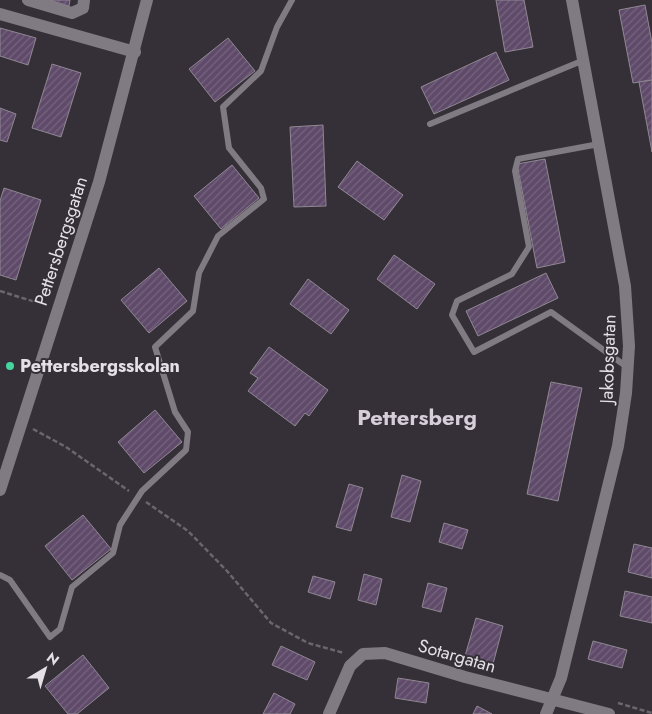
<svg xmlns="http://www.w3.org/2000/svg" width="652" height="714" viewBox="0 0 652 714" font-family="Jost,sans-serif">
	<style>
		.building { fill: url(#building-hatch); stroke: #8f8892 }
		.lines { fill: none; stroke-linecap: round; stroke-linejoin: round }
		.path { stroke: #6a666d; stroke-width: 2.5; stroke-dasharray: 5 2.5; stroke-linecap: butt }
		.lane { stroke: #807a83; stroke-width: 6 }
		.street { stroke: #807a83; stroke-width: 12 }
		.poi-dot { fill: #46d49e; stroke: #353038; stroke-width: 2 }
		.labels { text-anchor: middle; stroke-width: 4; stroke-linejoin: round; paint-order: stroke }
		.street-label { font-size: 18px; fill: #e4e0e6; stroke: #353038 }
		.poi-label { font-size: 18px; font-weight: bold; fill: #e4e0e6; stroke: #353038; text-anchor: start }
		.district-label { font-size: 22px; font-weight: bold; fill: #d6cfd9; stroke: #353038 }
	</style>
	<defs>
		<pattern id="building-hatch" width="6" height="6" patternUnits="userSpaceOnUse" patternTransform="scale(1.25)"><rect width="6" height="6" fill="#5f4a6a"/><path d="M-1 1l2-2M0 6l6-6M5 7l2-2" fill="none" stroke="#76647f"/></pattern>
	</defs>
	<rect width="100%" height="100%" fill="#353038"/>
	<!-- building -->
	<g class="building">
		<path d="M49 0H70L69 6Z"/>
		<path d="M496 0H524L533 47 505 52Z"/>
		<path d="M645 5 652 43V80L633 83 619 10Z"/>
		<path d="M0 28 36 38 28 65 0 56Z"/>
		<path d="M228 38 255 71 215 102 189 69Z"/>
		<path d="M496 52 509 80 434 114 421 87Z"/>
		<path d="M52 64 81 73 61 137 32 128Z"/>
		<path d="M652 80V152L639 82Z"/>
		<path d="M0 108 16 114 7 142 0 140Z"/>
		<path d="M323 125 326 206 294 207 290 127Z"/>
		<path d="M545 159 565 262 537 268 517 164Z"/>
		<path d="M357 161 403 195 384 220 338 187Z"/>
		<path d="M232 165 259 198 221 229 194 196Z"/>
		<path d="M4 188 41 200 16 280 0 275V201Z"/>
		<path d="M394 255 435 284 417 309 377 279Z"/>
		<path d="M159 268 187 301 149 333 121 300Z"/>
		<path d="M546 273 558 298 478 336 466 311Z"/>
		<path d="M308 279 349 310 331 334 290 304Z"/>
		<path d="M269 347 328 390 309 416 305 413 295 426 248 391 258 378 250 373Z"/>
		<path d="M551 382 582 388 558 501 527 494Z"/>
		<path d="M155 410 182 442 144 473 118 442Z"/>
		<path d="M402 475 421 481 410 522 391 517Z"/>
		<path d="M349 484 363 488 351 531 336 527Z"/>
		<path d="M83 515 111 549 72 580 45 546Z"/>
		<path d="M444 523 468 530 462 549 439 542Z"/>
		<path d="M634 544 652 548V578L628 572Z"/>
		<path d="M364 574 382 579 376 605 358 600Z"/>
		<path d="M313 576 335 582 330 599 308 592Z"/>
		<path d="M428 583 447 588 441 612 422 607Z"/>
		<path d="M625 591 652 597V623L620 616Z"/>
		<path d="M476 618 503 626 493 664 465 656Z"/>
		<path d="M593 641 627 650 622 668 588 659Z"/>
		<path d="M281 646 315 662 307 680 272 665Z"/>
		<path d="M83 655 109 688 77 714H68L45 686Z"/>
		<path d="M398 678 429 683 426 703 395 698Z"/>
		<path d="M274 693 295 704 290 714H263Z"/>
		<path d="M477 706 492 714H473Z"/>
	</g>
	<g class="lines">
		<!-- path -->
		<g class="path">
			<path d="M0 291 45 305"/>
			<path d="M33 429 66 447 129 491"/>
			<path d="M146 502 188 531 227 571 271 623 308 643 344 653"/>
			<path d="M618 703 652 713"/>
		</g>
		<!-- lane -->
		<g class="lane">
			<path d="M430 124 584 60"/>
			<path d="M599 144 518 159 515 171 529 247 512 274 457 301 452 315 474 352 551 312 627 367"/>
			<path d="M0 575 10 580 50 637 60 629 72 587 113 553 120 525 142 491 186 450 188 432 175 412 155 347 193 311 199 273 218 236 264 199 261 188 229 148 223 107 261 71 277 27 292 0"/>
		</g>
		<!-- street -->
		<g class="street">
			<path d="M28 0 72 13 83 8 84 0"/>
			<path d="M0 14 135 52"/>
			<path d="M0 490 99 182 147 0"/>
			<path d="M329 714 350 666 363 654 385 653 465 677 609 714"/>
			<path d="M546 714 561 678 618 446 626 393 629 346 625 286 572 0"/>
		</g>
	</g>
	<!-- markers -->
	<circle class="poi-dot" cx="10" cy="366" r="5"/>
	<g class="labels">
		<!-- street labels -->
		<g class="street-label">
			<text transform="translate(61 241) rotate(-72)" y="6">Pettersbergsgatan</text>
			<text transform="translate(608 359) rotate(-88)" y="6">Jakobsgatan</text>
			<text transform="translate(457 656) rotate(16)" y="6">Sotargatan</text>
		</g>
		<!-- poi labels -->
		<g class="poi-label">
			<text x="20" y="372">Pettersbergsskolan</text>
		</g>
		<!-- district labels -->
		<g class="district-label">
			<text x="417" y="425">Pettersberg</text>
		</g>
	</g>
	<!-- north arrow -->
	<g transform="translate(45 669) rotate(38)" stroke="#353038" stroke-width="4" paint-order="stroke">
	<path d="M0-4L9 19L0 12L-9 19Z" fill="#e4e0e6"/>
	<text y="-8" font-size="14" font-weight="bold" text-anchor="middle" fill="#e4e0e6">N</text>
	</g>
</svg>
